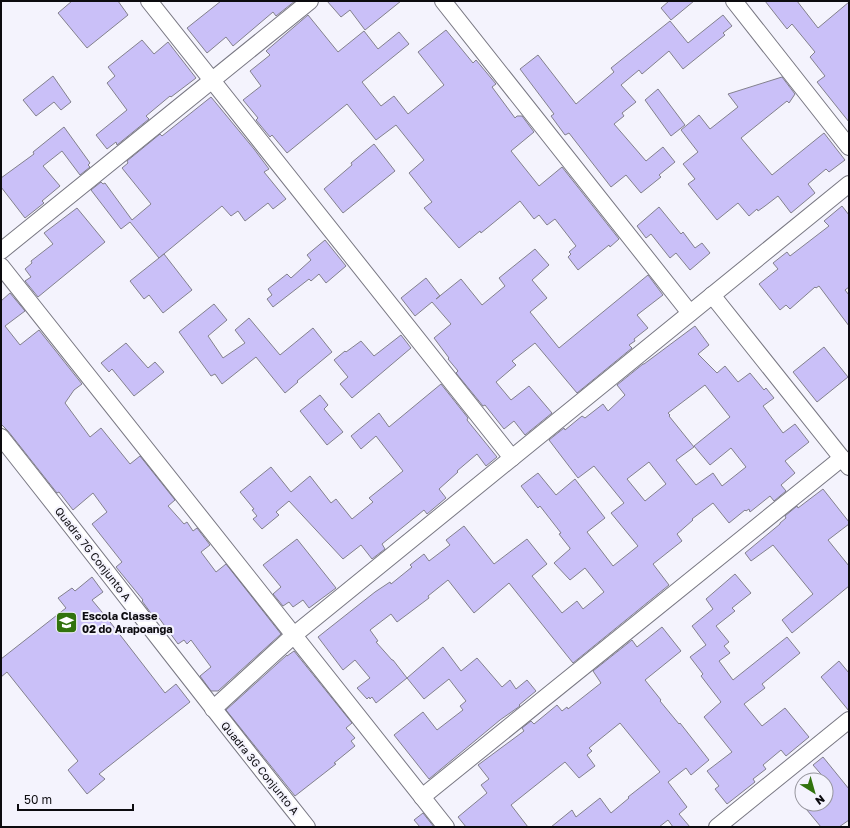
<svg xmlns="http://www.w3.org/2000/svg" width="850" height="828" viewBox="0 0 850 828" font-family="'Golos Text',sans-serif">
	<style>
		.building { fill: #cac0f8; stroke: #83818d; fill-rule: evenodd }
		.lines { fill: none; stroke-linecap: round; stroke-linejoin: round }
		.minor-casing { stroke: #797883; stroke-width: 18 }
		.minor { stroke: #fff; stroke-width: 16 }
		.labels { text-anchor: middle; stroke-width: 4; stroke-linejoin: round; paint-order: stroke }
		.street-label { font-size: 11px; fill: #0c0b0f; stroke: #f4f3fd }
		.poi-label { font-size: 11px; font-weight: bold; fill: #0c0b0f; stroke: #f4f3fd; text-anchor: start }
	</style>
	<rect width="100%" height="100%" fill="#f4f3fd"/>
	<!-- building -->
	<g class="building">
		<path d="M72 1H118L128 15 87 48 58 13Z"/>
		<path d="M221 1H295L276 16 273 12 233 46 226 37 207 53 187 28Z"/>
		<path d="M327 1H401L365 30 350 10 341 17Z"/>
		<path d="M669 1H694L671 20 661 8Z"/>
		<path d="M765 1H797L818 28 849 2V122L817 82 825 76 810 57 815 52 792 24 787 29Z"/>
		<path d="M308 15 338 52 364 31 378 49 399 32 409 44 362 82 381 106 394 96 408 114 444 85 418 52 446 30 473 63 476 60 496 84 492 87 515 118 517 116H522L534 132 511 151 539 186 562 167 619 239 610 247 609 245 578 270 568 257 571 254 569 252 576 246 555 219 547 225 539 215 534 219 520 201 481 233 480 231 459 248 424 208 432 202 409 173 424 160 396 125 376 140 347 104 287 153 272 135 270 137 256 120 258 118 243 100 261 86 250 71 270 55 266 51Z"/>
		<path d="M723 15 732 26 723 33 725 35 683 69 669 51 642 74 639 70 621 85 636 102 622 113 624 116 614 124 646 161 663 147 675 162 659 175 661 177 641 193 626 175 611 187 569 133 565 135 551 116 554 114 520 69 538 55 576 104 614 72 611 68 670 21 688 43Z"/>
		<path d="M142 40 154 54 168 42 196 78 171 97 170 96 146 116 149 119 117 145 116 142 107 149 96 135 127 110 107 83 115 76 108 67Z"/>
		<path d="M53 76 71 102 61 110 54 102 36 116 23 100Z"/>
		<path d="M782 77 795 94 789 103 787 101 741 138 772 175 824 133 845 160 829 172 826 169 808 184 815 193 791 213 778 196 765 206 758 211 757 209 749 216 738 203 717 220 688 184 695 179 683 164 698 152 681 130 699 115 710 129 738 107 728 94Z"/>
		<path d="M658 89 685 125 671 136 645 100Z"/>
		<path d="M211 97 254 149 269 169 264 172 286 199 273 209 268 203 245 221 238 211 231 216 222 206 159 258 130 222 121 229 91 190 101 182 103 184 105 183 132 220 151 204 122 168 128 163 127 161 160 134 162 136Z"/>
		<path d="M64 127 90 163 88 165 90 167 80 175 62 151 43 166 60 186 42 201 44 203 25 218 1 187V178L34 154 33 152Z"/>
		<path d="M374 144 395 171 343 213 324 189 352 165 351 163Z"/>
		<path d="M842 206 849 215V287L845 290 849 295V326L819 286 816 288 815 287 790 309 786 305 780 310 759 284 778 269 773 263 787 252 790 256 829 226 824 221Z"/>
		<path d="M659 207 681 234 683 232 695 248 702 243 710 253 690 270 676 253 670 258 651 234 646 238 637 226Z"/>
		<path d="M77 208 105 242 38 297 25 281 31 277 25 269 32 263 31 261 53 244 44 233Z"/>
		<path d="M325 240 346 266 326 283 319 274 311 281 309 279 273 307 267 299 272 295 268 289 287 274 291 278 311 260 307 255Z"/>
		<path d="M535 249 549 265 532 280 547 298 530 312 559 348 648 275 663 295 637 315 648 328 634 339 635 341 629 345 632 348 577 393 535 343 512 361 516 365 496 382 511 400 529 386 552 413 525 435 514 421 504 429 485 405 483 406 456 373 458 371 448 359 449 358 434 338 451 324 432 302 415 316 401 298 426 278 440 296 436 299 461 279 482 305 505 286 499 278Z"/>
		<path d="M164 254 192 290 163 313 149 295 144 299 130 281Z"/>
		<path d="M10 293 25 311 5 326 20 345 39 330 82 384 74 390 65 403 90 437 101 428 130 464 140 456 175 500 168 506 184 524 187 522 193 531 197 528 210 545 201 552 216 572 226 564 281 634 218 691H211L200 676 211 667 191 640 187 644 184 640 178 644 159 618 156 620 142 601 143 600 116 567 122 562 92 524 107 512 93 493 73 510 59 492 57 493 8 431 1 424V301Z"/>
		<path d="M214 304 227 320 208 336 223 358 245 343 235 330 249 318 280 355 313 328 332 352 297 381 298 382 285 393 256 357 222 384 215 374 211 376 179 332Z"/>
		<path d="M695 326 709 345 698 354 717 373 725 366 738 382 750 373 764 390 766 388 774 398 763 406 783 433 795 424 809 442 785 461 795 473 781 485 786 491 774 501 770 496 750 512 749 509 746 511 745 510 729 523 713 503 692 519 693 520 677 534 682 541 653 564 669 585 573 663 509 583 474 613 448 580 428 596 429 598 397 622 391 614 370 630 378 641 376 642 392 660H393L407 678 376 703 372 697 370 699 369 697 367 699 357 688 370 678 355 660 343 670 318 637 375 592 390 582 391 584 412 567 410 565 424 554 429 561 450 545 446 540 464 526 494 564 527 539 547 564 532 576 562 613 577 601 583 609 604 592 585 568 570 580 554 563 570 549V548L559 534 561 533 540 506 538 508 521 486 538 473 556 495 575 479 605 518 587 532 613 566 638 546 611 513 624 503 594 466 578 478 549 440 564 428 565 430 582 416 585 418 603 404 608 411 625 395 617 385 643 364H644ZM705 385 730 417 694 446 710 465 731 448 746 467 722 486 713 473 696 485 676 460 694 447 669 416 670 415 668 413ZM649 462 666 484 645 501 627 479Z"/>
		<path d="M401 335 411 348 352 398 340 384 348 377 334 360 345 351 346 352 361 341 374 356Z"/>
		<path d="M126 343 148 368 155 362 164 372 134 396 112 369 109 372 101 363Z"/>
		<path d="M824 347 848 377 817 402 793 372Z"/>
		<path d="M441 384 468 418 467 420 497 457 486 466 477 454 457 471 458 472 439 489 446 498 427 514 424 510 382 544 385 549 372 559 361 545 343 559 289 501 276 512 279 515 262 529 253 519 257 516 252 510 254 509 240 492 271 467 291 492 310 476 331 503 336 499 352 519 373 502 369 498 403 471 376 436 361 449 351 436 379 413 389 427Z"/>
		<path d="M320 395 328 405 324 409 343 432 327 445 300 411Z"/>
		<path d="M823 489 849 522V524L828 540 849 566V586L792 633 782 620 813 594 773 545 751 561 745 553 780 524V523L786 518 785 516 797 506 798 508Z"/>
		<path d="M297 539 336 588 309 608 303 600 293 607 289 602 283 606 273 594 281 587 263 565Z"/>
		<path d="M735 574 751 593 732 608 735 611 716 626 729 642 724 646 730 653 719 661 733 680 787 637 800 653 762 684 765 688 744 704 762 726 785 708 809 737 786 756 781 750 763 765 766 769 753 779 755 782 727 804 715 789 719 786 707 771 732 752 704 717 721 702 701 676 703 674 690 657 706 645 692 626 713 609 706 599Z"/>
		<path d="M92 577 103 592 92 600 107 618 165 693 176 684 190 702 99 774 105 779 87 794 68 770 78 761 7 672 1 677V659L66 608 58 598 72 588 75 591Z"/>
		<path d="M662 627 681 651 645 680 661 700 660 701 679 724 680 723 709 760 691 775 686 768 668 782 687 807 679 814 690 827H673L668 820 659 827H551L572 810 576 817 600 798 611 813 629 798 628 797 660 772 620 723 589 748 592 751 587 755 595 766 579 778 565 762 511 805 528 827H466L458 817 487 793 481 785 489 779 478 765 524 731 522 728 531 721 534 724 557 705 562 711 567 707 568 709 601 683 593 671 632 640 637 647Z"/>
		<path d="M443 647 461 671 477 658 502 687 510 680 516 689 527 680 536 691 519 705 520 706 500 720 429 779 394 735 423 712 437 730 463 710 460 706 466 701 449 679 424 699 407 678Z"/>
		<path d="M294 651 352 723 346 728 355 738 351 741 355 746 334 763 336 764 295 796 226 710 287 655V656Z"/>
		<path d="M839 661 849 673V711L821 677Z"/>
		<path d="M823 757 849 789V820L839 827H821L802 804H826V780L813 765Z"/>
		<path d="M423 813 434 827H420L414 820Z"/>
	</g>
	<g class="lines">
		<defs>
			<g id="minor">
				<path d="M149 1 512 458"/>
				<path d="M443 1 690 313"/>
				<path d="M734 1 849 147"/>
				<path d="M1 251 310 1"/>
				<path d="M1 266 446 827"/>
				<path d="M712 295 849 467"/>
				<path d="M1 437C104 567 204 698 307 827"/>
				<path d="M213 709 294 635 849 184"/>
				<path d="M422 797 842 458"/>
				<path d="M717 827 849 720"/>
			</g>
		</defs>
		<!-- minor casing -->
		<use href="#minor" class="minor-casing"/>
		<!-- minor -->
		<use href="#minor" class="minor"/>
	</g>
	<!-- icons -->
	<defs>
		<symbol id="school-square" viewBox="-11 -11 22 22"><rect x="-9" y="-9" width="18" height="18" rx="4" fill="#32730e" stroke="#f4f3fd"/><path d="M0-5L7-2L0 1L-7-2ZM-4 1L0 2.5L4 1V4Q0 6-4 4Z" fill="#fff"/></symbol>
	</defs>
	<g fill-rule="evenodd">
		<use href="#school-square" x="54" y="610" width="25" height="25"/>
	</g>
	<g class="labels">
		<!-- street labels -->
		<g class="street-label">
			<text transform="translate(93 554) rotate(52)" y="4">Quadra 7G Conjunto A</text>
			<text transform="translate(260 768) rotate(51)" y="4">Quadra 3G Conjunto A</text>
		</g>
		<!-- poi labels -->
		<g class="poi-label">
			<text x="82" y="620">Escola Classe<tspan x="82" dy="13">02 do Arapoanga</tspan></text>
		</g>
	</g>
	<!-- border -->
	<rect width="850" height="828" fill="none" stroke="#0c0b0f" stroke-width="4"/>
	<!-- north arrow -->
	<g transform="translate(814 792) rotate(143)"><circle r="19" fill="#f4f3fd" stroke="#97969e"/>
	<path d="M0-3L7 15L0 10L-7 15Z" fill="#32730e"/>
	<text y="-6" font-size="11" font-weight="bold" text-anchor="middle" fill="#0c0b0f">N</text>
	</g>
	<!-- scale -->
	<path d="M18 804v6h115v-6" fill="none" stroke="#0c0b0f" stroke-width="2"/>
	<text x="24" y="804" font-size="12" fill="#0c0b0f" stroke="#f4f3fd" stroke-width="3" paint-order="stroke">50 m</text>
</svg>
